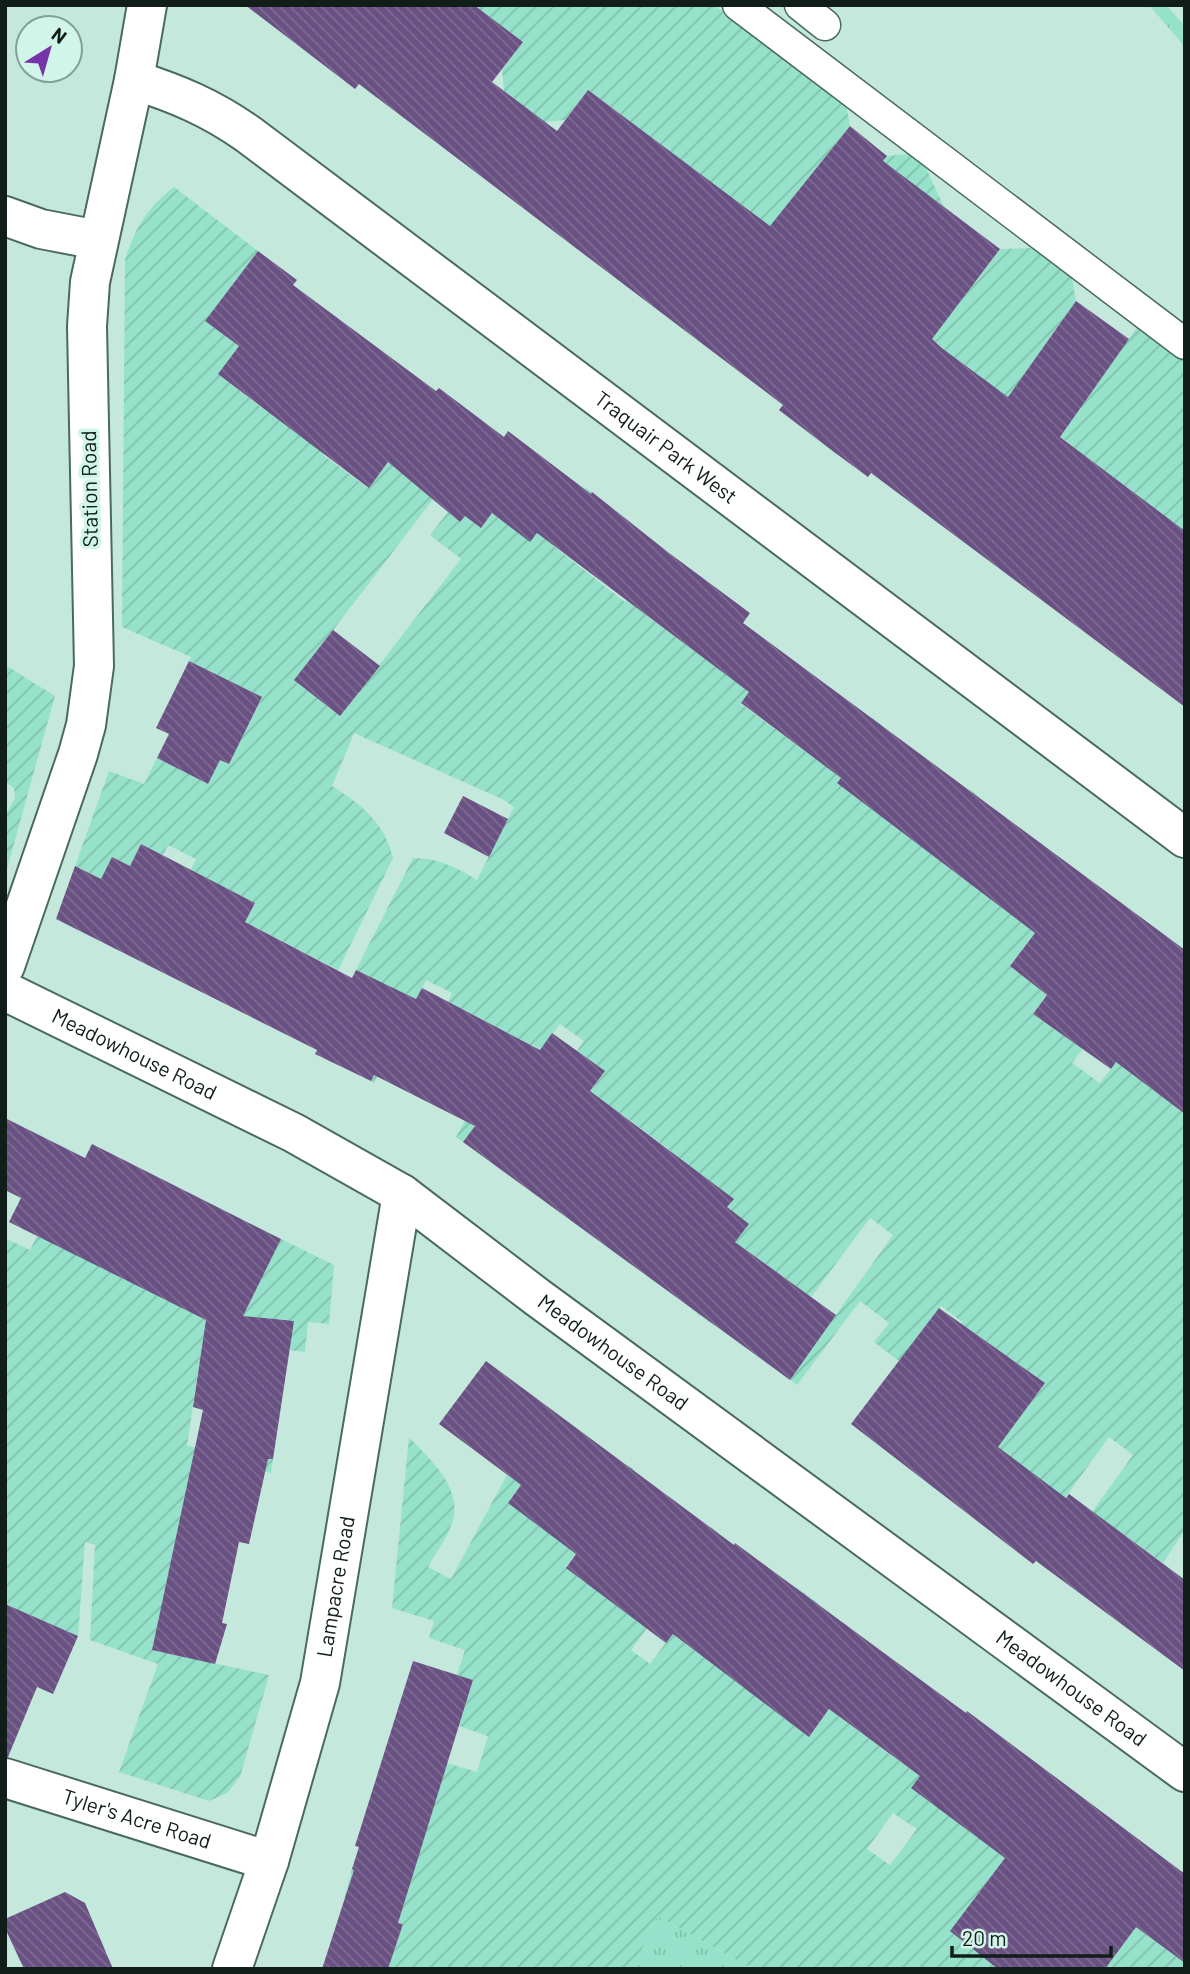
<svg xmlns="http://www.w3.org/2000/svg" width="1190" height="1974" viewBox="0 0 1190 1974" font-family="Barlow,sans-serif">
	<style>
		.grass { fill: url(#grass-tufts) }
		.garden { fill: url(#garden-furrows); fill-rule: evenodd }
		.building { fill: url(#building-back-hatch) }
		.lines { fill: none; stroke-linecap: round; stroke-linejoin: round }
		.service-casing { stroke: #4a6a60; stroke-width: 33 }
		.minor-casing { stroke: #4a6a60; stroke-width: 42 }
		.service { stroke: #fff; stroke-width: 30 }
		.minor { stroke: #fff; stroke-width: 38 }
		.labels { text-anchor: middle; stroke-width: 7; stroke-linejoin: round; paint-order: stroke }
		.street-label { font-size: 21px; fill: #101d19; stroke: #d2f5e9 }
	</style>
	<defs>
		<pattern id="grass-tufts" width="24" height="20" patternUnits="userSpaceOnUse" patternTransform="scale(1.75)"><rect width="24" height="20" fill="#96e1c9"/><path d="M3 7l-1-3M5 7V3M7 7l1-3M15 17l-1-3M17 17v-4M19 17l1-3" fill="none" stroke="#80c1ac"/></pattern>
		<pattern id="garden-furrows" width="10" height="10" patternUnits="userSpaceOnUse" patternTransform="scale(1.75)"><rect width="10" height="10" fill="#96e1c9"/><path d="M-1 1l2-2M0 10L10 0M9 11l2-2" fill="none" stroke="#80c1ac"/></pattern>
		<pattern id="building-back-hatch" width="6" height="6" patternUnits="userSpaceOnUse" patternTransform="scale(1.75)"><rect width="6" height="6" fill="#6a5183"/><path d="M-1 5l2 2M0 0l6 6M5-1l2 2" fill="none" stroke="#7d6c91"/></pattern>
	</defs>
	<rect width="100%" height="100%" fill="#c5e8dc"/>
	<!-- grass -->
	<g class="grass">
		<path d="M1149 5H1166L1185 26V47Z"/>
		<path d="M657 1916 753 1969H633Z"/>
	</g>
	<!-- garden -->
	<g class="garden">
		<path d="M431 5H714L846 105 850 126 818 166 855 195 887 156 910 154 925 166 944 207 916 245 955 266 976 282 1000 249 1034 248 1072 277 1076 301 1049 340 1129 339 1138 326 1185 361V544L1145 501 1096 464 1039 492 1074 447 990 384 919 381 943 348 923 333 834 452 822 442 854 332 620 114 588 90 565 120 544 122 504 91 502 70 522 42 426 33 377 98 367 91Z"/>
		<path d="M174 187 258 251 205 321 239 346 218 374 262 408 283 380 344 426 323 455 368 488 390 460 489 426 295 680 340 716 461 559 430 535 448 512 460 522 465 516 481 528 492 513 570 490 578 497 586 488 592 492 552 545 625 602 653 567 669 579 682 562 685 565 647 616 724 673 780 650 741 704 817 760 856 737 871 717 882 725 838 783 943 825 970 789 979 797 935 855 1079 873 1010 966 1047 995 1033 1014 1058 1032 1097 980 1137 975 1072 1063 1100 1083 1152 1015 1179 1110 1185 1114V1530L1163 1563 1092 1512 1133 1455 1109 1437 1065 1498 880 1446 874 1442 962 1322 941 1306 899 1361 874 1342 889 1323 860 1301 797 1385 790 1379 893 1235 870 1218 811 1297 762 1262 715 1326 692 1310 740 1246 735 1241 727 1207 733 1199 631 1265 603 1244 671 1151 623 1115 602 1143 523 1185 605 1071 577 1051 584 1041 560 1024 540 1050 533 1045 463 1142 456 1137 467 1117 478 1039 486 1021 448 1002 452 993 426 980 374 1083 371 1081 393 1037 398 991 356 970 413 858C438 858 456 867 477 880L514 807 502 799 354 733 332 786C362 805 384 822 393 858L303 1042 300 1040 336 969 245 922 255 903 234 892 145 963 196 859 168 845 163 855 141 844 130 866 112 857 101 879 75 866 109 771 144 784 157 758 208 784 220 760 229 763 262 698 189 661 191 657 122 627 125 260C134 230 148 206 174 187Z"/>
		<path d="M5 665 55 696 5 876V816L15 798 14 788 5 782Z"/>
		<path d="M49 1212 94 1264 164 1299 246 1310 281 1239 334 1265 329 1324 308 1322 305 1352 281 1349 199 1364 187 1446 273 1459 271 1473 254 1470 186 1491 152 1650 269 1675 240 1777 227 1793 209 1801 119 1772 158 1664 90 1640 95 1545 85 1542 78 1636 5 1604V1238L30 1250Z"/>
		<path d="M409 1437C430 1460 464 1488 452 1523 447 1538 436 1553 428 1567L451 1579 509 1471 540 1460 508 1503 526 1516 581 1527 628 1465 635 1470 566 1567 638 1622 711 1527 717 1532 631 1650 650 1664 691 1609 730 1677 796 1587 819 1604 752 1694 809 1737 876 1647 838 1716 913 1771 960 1708 966 1713 924 1771 1018 1841 1067 1969H753L657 1916 633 1969H388L403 1924 343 1904 352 1869 396 1884 447 1763 477 1772 488 1736 459 1726 473 1680 457 1675 465 1650 429 1638 434 1621 392 1608ZM893 1813 917 1829 890 1865 867 1849Z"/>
		<path d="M1135 1926 1185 1963V1969H1105Z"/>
	</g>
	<!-- building -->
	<g class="building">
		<path d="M245 5H474L523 42 492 82 557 131 588 90 770 226 850 126 887 156 883 161 1000 249 932 339 943 349 1008 397 1076 301 1129 339 1060 437 1185 531V707L871 473 868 477 834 452 779 410 783 405 663 314 359 84 355 89Z"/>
		<path d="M258 251 297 280 293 285 436 391 439 388 504 437 508 431 591 494 592 492 669 553 750 613 743 623 1185 950V1114L1116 1062 1111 1069 1033 1014 1047 995 1010 966 1035 933 837 783 841 778 741 703 749 692 537 533 530 542 492 513 481 528 465 516 460 522 388 462 369 488 218 374 239 346 205 321Z"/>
		<path d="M333 630 380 666 340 716 294 680Z"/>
		<path d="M189 661 262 697 229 764 220 760 208 784 157 758 169 734 156 728Z"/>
		<path d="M463 796 508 819 489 857 444 833Z"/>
		<path d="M141 844 255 903 245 922 352 978 356 970 416 999 422 988 540 1050 552 1033 605 1071 590 1091 734 1199 727 1207 749 1224 735 1242 836 1315 790 1380 463 1142 475 1126 374 1075 371 1081 315 1054 317 1050 56 919 75 866 101 879 112 857 130 866Z"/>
		<path d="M5 1118 85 1158 92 1144 281 1239 243 1316 294 1321 273 1459H268L249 1544 239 1542 222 1623 227 1624 215 1664 152 1650 203 1410 193 1407 206 1320 9 1222 21 1198 5 1190Z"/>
		<path d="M939 1308 1045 1383 998 1447 1066 1498 1069 1494 1185 1580V1671L1036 1561 1033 1564 851 1424Z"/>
		<path d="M486 1361 734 1545 735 1543 884 1653 966 1713 967 1711 1185 1874V1963L1136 1927 1105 1969H998L950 1931 1005 1858 911 1788 920 1776 829 1709 809 1737 673 1634 666 1643 566 1568 576 1554 508 1503 521 1485 439 1424Z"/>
		<path d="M5 1604 78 1636 53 1694 37 1687 8 1757H5Z"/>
		<path d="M413 1661 473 1680 398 1923 403 1924 388 1969H322L354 1870 352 1869 359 1847 355 1846Z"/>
		<path d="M65 1892 85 1903 113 1969H24L5 1928V1919Z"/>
	</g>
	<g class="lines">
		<defs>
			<g id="service">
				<path d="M738 5 1185 344"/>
				<path d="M800 5 825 25"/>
			</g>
			<g id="minor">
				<path id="s1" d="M134 80C178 94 211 108 248 134L1185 838"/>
				<path d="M5 216 41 229 98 240"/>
				<path d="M5 966 78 754 86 725 94 666 87 326 90 282 134 80 147 5"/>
				<path id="s2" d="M5 991 294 1133 402 1194 537 1297 1185 1772"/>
				<path id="s3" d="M5 1778 269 1861"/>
				<path id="s4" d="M232 1969 269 1861 320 1683 402 1194"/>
			</g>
		</defs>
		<!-- service casing -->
		<use href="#service" class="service-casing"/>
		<!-- minor casing -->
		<use href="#minor" class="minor-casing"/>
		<!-- service -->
		<use href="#service" class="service"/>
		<!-- minor -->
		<use href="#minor" class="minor"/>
	</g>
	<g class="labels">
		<!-- street labels -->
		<g class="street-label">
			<text dy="7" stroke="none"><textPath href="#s1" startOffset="649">Traquair Park West</textPath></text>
			<text transform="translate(90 489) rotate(-91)" y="7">Station Road</text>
			<text dy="7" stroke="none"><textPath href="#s2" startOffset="144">Meadowhouse Road</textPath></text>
			<text dy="7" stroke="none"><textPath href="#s2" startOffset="710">Meadowhouse Road</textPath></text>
			<text dy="7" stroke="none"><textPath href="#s4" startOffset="397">Lampacre Road</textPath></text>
			<text dy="7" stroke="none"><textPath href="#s2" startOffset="1278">Meadowhouse Road</textPath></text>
			<text dy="7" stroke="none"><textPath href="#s3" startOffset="138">Tyler's Acre Road</textPath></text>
		</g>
	</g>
	<!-- border -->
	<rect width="1190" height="1974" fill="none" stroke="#101d19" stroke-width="14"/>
	<!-- north arrow -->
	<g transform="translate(49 49) rotate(37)"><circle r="33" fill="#d2f5e9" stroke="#849f96" stroke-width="2"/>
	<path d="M0-5L12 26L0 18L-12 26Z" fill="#7634a9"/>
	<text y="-10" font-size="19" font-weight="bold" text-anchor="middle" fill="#101d19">N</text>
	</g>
	<!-- scale -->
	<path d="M952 1946v10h159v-10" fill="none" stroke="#101d19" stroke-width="3.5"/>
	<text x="962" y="1946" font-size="21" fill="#101d19" stroke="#d2f5e9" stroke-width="5" paint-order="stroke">20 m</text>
</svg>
